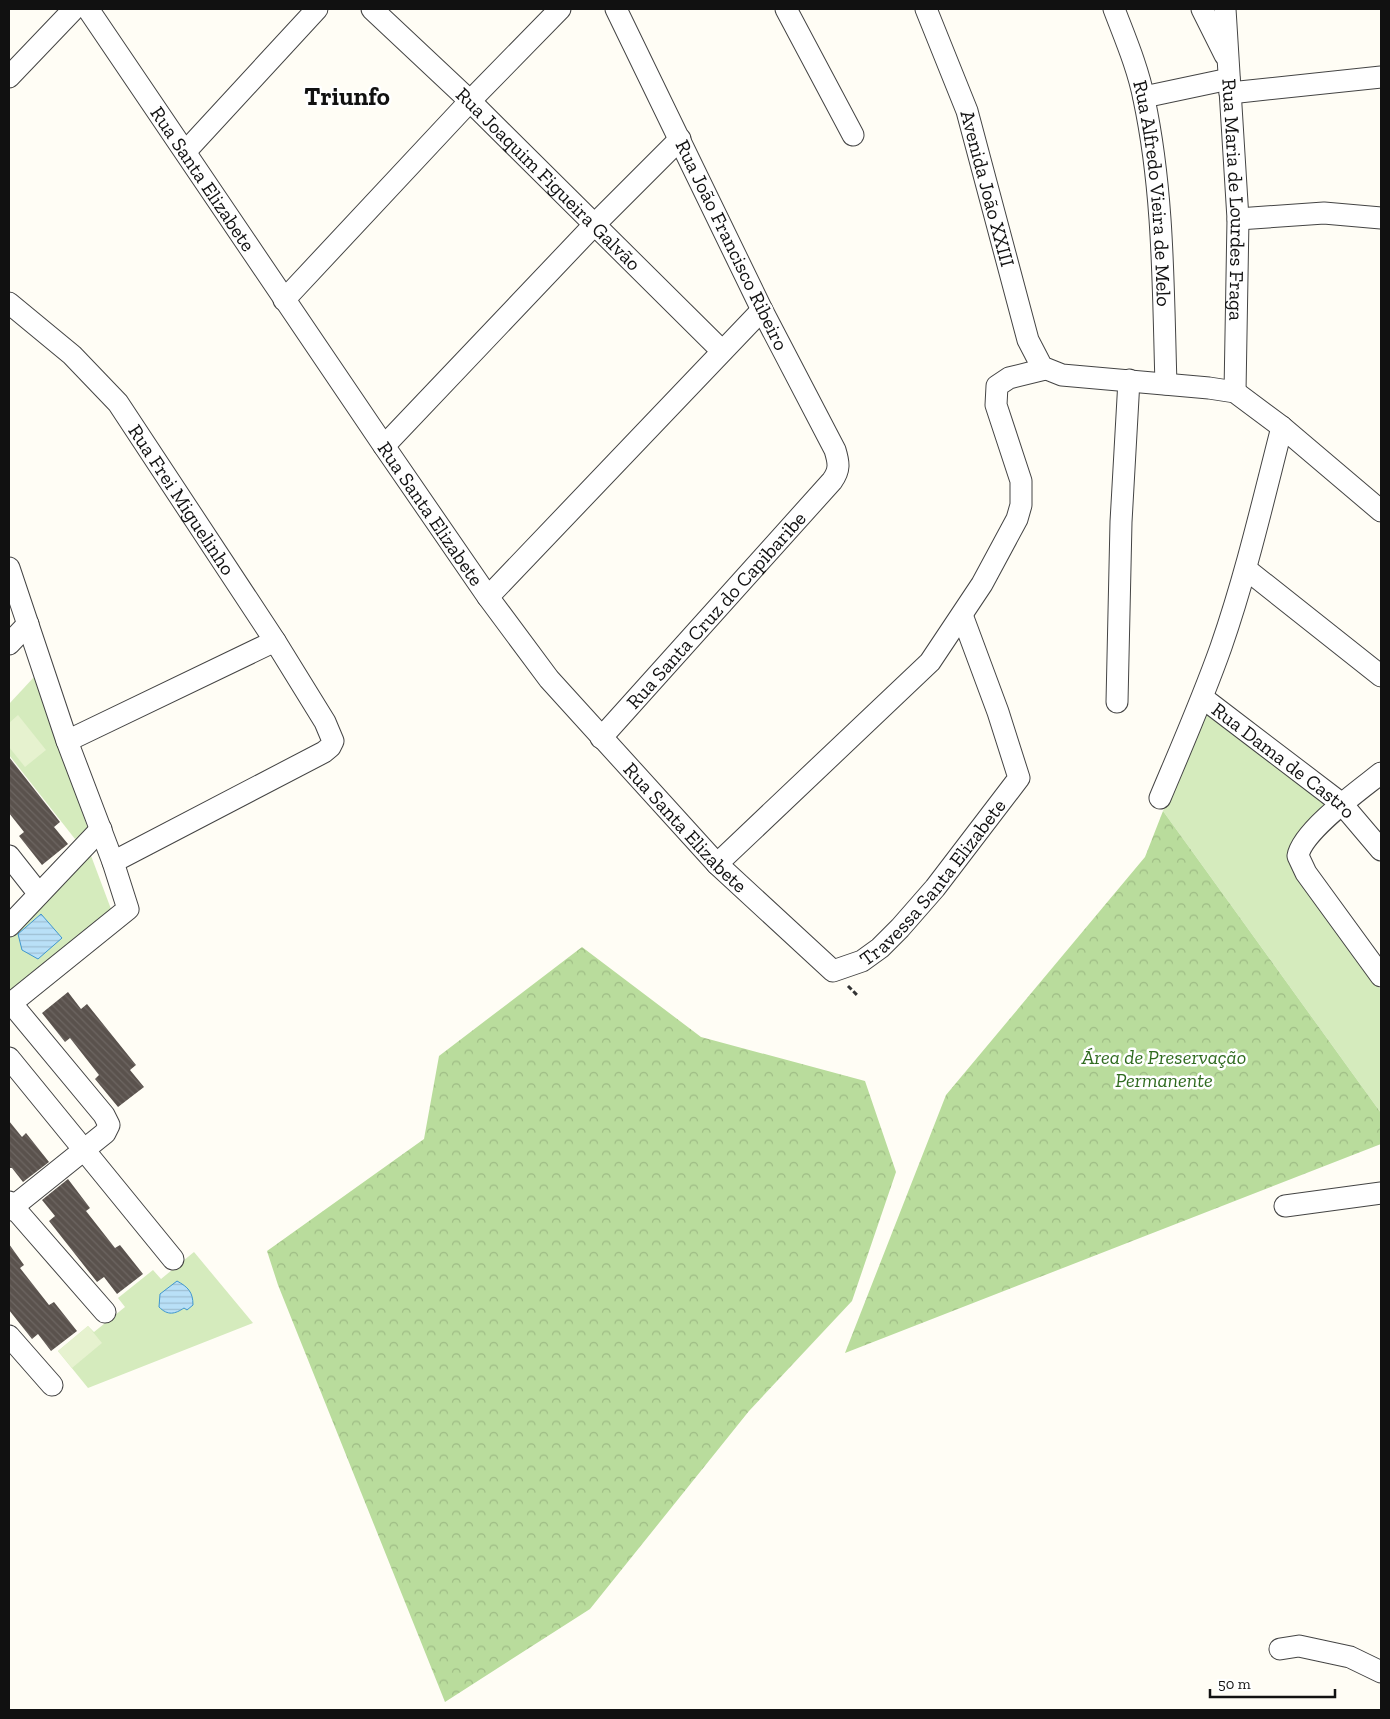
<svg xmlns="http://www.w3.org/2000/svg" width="1390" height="1719" viewBox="0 0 1390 1719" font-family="'Zilla Slab',serif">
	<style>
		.grass { fill: #d5ebbd }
		.forest { fill: url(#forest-crowns) }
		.pitch { fill: #e6f2cf }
		.water { fill: url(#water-rules); stroke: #3f96cf }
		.building { fill: url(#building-back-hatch) }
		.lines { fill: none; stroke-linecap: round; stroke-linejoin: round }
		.minor-casing { stroke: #444; stroke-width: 23 }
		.path { stroke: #333; stroke-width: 3; stroke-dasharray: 5 2.5; stroke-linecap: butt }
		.minor { stroke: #fff; stroke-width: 21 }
		.labels { text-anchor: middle; stroke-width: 5; stroke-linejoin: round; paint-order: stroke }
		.street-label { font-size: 20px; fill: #111; stroke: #fff }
		.park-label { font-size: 20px; font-style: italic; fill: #2f6b1f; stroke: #fff }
		.district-label { font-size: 25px; font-weight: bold; fill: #111; stroke: #fff }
	</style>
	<defs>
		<pattern id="forest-crowns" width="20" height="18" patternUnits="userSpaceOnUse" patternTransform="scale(1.25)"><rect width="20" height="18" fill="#b9dc9c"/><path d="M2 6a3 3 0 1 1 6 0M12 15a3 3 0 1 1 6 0" fill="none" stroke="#9ebc85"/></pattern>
		<pattern id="water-rules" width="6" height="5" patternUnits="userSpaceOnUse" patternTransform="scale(1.25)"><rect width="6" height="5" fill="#b9e0f7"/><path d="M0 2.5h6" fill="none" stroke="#9ebfd3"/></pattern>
		<pattern id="building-back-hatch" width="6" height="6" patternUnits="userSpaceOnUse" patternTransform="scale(1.25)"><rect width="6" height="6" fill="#5a524d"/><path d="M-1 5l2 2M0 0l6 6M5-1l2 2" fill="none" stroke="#6d6662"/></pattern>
	</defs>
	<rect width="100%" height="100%" fill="#fffdf5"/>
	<!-- grass -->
	<g class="grass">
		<path d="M35 676 88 829 75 839 9 755V704Z"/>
		<path d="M1204 709 1333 805 1293 868 1381 990V1113L1163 811Z"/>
		<path d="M90 853 111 909 9 991V933Z"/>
		<path d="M194 1252 253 1323 88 1388 58 1351 88 1326 94 1332 125 1307 118 1298 153 1270 161 1279Z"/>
	</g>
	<!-- forest -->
	<g class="forest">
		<path d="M1163 811 1381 1113V1144L845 1353 946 1095 1145 857Z"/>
		<path d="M582 947 701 1037 865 1081 896 1172 852 1301 749 1411 590 1609 445 1702 278 1285 267 1251 424 1139 439 1056Z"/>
	</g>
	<!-- pitch -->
	<g class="pitch">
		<path d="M18 715 46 750 25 767 9 747V723Z"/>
		<path d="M88 1326 102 1343 72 1368 58 1351Z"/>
	</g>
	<!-- water -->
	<g class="water">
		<path d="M41 914 62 938 38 959 22 950 18 934Z"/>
		<path d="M177 1281C188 1287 193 1292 193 1305L187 1310 184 1308C175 1314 168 1316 159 1307L160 1294Z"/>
	</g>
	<!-- building -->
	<g class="building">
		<path d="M9 757 60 822 54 827 68 844 42 865 19 836 24 832 9 813Z"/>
		<path d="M68 992 81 1009 87 1004 136 1065 130 1070 144 1087 118 1107 95 1079 99 1075 70 1038 65 1042 42 1013Z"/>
		<path d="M9 1121 22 1137 26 1133 49 1162 23 1182 12 1168H9Z"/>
		<path d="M68 1179 90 1208 86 1211 115 1248 120 1245 143 1274 117 1294 104 1277 97 1282 49 1221 55 1216 42 1200Z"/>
		<path d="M9 1244 24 1265 20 1268 49 1305 54 1302 77 1331 51 1351 38 1334 32 1339 9 1310Z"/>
	</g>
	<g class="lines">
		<defs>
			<g id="minor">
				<path id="s1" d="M88 9 384 446 488 597 549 679 717 864 833 971 862 961 880 948 900 928 935 888 1019 778 998 712 962 615"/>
				<path id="s2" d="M372 9 470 101 722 351"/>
				<path d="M786 9 853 135"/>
				<path id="s3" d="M926 9 967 111 1028 340 1042 367 1062 375 1209 388 1235 392 1282 427 1381 511"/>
				<path id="s4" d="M1114 9C1125 38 1138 68 1144 99 1164 193 1163 289 1166 384"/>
				<path d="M1202 9 1225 55"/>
				<path id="s5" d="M1225 9 1238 219 1235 392"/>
				<path d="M9 77 74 9"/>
				<path d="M1230 93 1381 77"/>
				<path d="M1144 97 1229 79"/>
				<path d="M186 151 317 9"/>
				<path d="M1238 219 1324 213 1381 218"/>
				<path d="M284 300 470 101 560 9"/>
				<path id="s6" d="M9 303 72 355 118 403 275 641 325 722 333 741 330 747 324 752 113 862"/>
				<path d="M384 446 594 225 680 139"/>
				<path d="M9 568 67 741 113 862 128 909 9 1005"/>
				<path d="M1246 569 1381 676"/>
				<path d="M488 597 762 310"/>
				<path d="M9 644 28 624"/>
				<path id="s7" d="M1203 698 1342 804 1381 850"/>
				<path d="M1117 702 1121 522 1129 380"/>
				<path id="s8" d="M601 738 832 481C840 470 839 463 835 450L762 310 616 9"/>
				<path d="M67 741 275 641"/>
				<path d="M1381 773C1361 789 1302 831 1298 856L1306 873 1381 976"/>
				<path d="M1160 798C1181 748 1203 698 1221 647 1246 575 1263 501 1282 427"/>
				<path d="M9 856 39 894"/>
				<path d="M717 864 930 662 982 584 1017 519 1021 505V481L996 405 997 386 1009 378 1045 369"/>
				<path d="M9 926 101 829"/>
				<path d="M9 1058 173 1259"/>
				<path d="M9 1202 105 1312"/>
				<path d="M1285 1206 1381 1193"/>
				<path d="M9 1210 105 1133 109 1125 104 1115 11 1003"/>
				<path d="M9 1336 52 1385"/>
				<path d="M1280 1649 1299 1646 1350 1657 1381 1672"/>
			</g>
		</defs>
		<!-- minor casing -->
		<use href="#minor" class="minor-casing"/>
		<!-- path -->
		<path class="path" d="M848 986 857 995"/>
		<!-- minor -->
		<use href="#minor" class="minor"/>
	</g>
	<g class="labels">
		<!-- street labels -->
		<g class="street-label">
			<text dy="7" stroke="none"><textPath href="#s1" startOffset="205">Rua Santa Elizabete</textPath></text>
			<text dy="7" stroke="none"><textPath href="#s2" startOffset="245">Rua Joaquim Figueira Galvão</textPath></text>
			<text dy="7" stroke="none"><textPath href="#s3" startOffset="190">Avenida João XXIII</textPath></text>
			<text dy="7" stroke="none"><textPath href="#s4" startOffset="190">Rua Alfredo Vieira de Melo</textPath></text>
			<text dy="7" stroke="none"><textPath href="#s5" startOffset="191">Rua Maria de Lourdes Fraga</textPath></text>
			<text transform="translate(732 245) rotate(64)" y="7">Rua João Francisco Ribeiro</text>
			<text dy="7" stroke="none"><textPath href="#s6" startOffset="264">Rua Frei Miguelinho</textPath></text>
			<text dy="7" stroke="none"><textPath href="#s1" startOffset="610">Rua Santa Elizabete</textPath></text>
			<text dy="7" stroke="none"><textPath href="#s8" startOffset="172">Rua Santa Cruz do Capibaribe</textPath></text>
			<text dy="7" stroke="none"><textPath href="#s7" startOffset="102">Rua Dama de Castro</textPath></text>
			<text dy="7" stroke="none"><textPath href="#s1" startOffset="1015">Rua Santa Elizabete</textPath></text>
			<text dy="7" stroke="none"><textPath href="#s1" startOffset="1358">Travessa Santa Elizabete</textPath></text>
		</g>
		<!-- park labels -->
		<g class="park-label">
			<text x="1164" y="1064">Área de Preservação<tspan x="1164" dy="23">Permanente</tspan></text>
		</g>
		<!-- district labels -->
		<g class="district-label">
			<text x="347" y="105">Triunfo</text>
		</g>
	</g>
	<!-- border -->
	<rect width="1390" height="1719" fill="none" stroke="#111111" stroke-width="20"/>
	<!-- scale -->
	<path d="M1210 1689v8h125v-8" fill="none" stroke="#111111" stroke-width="2.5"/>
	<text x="1218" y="1689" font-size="15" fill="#111111" stroke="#ffffff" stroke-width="4" paint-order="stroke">50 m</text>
</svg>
